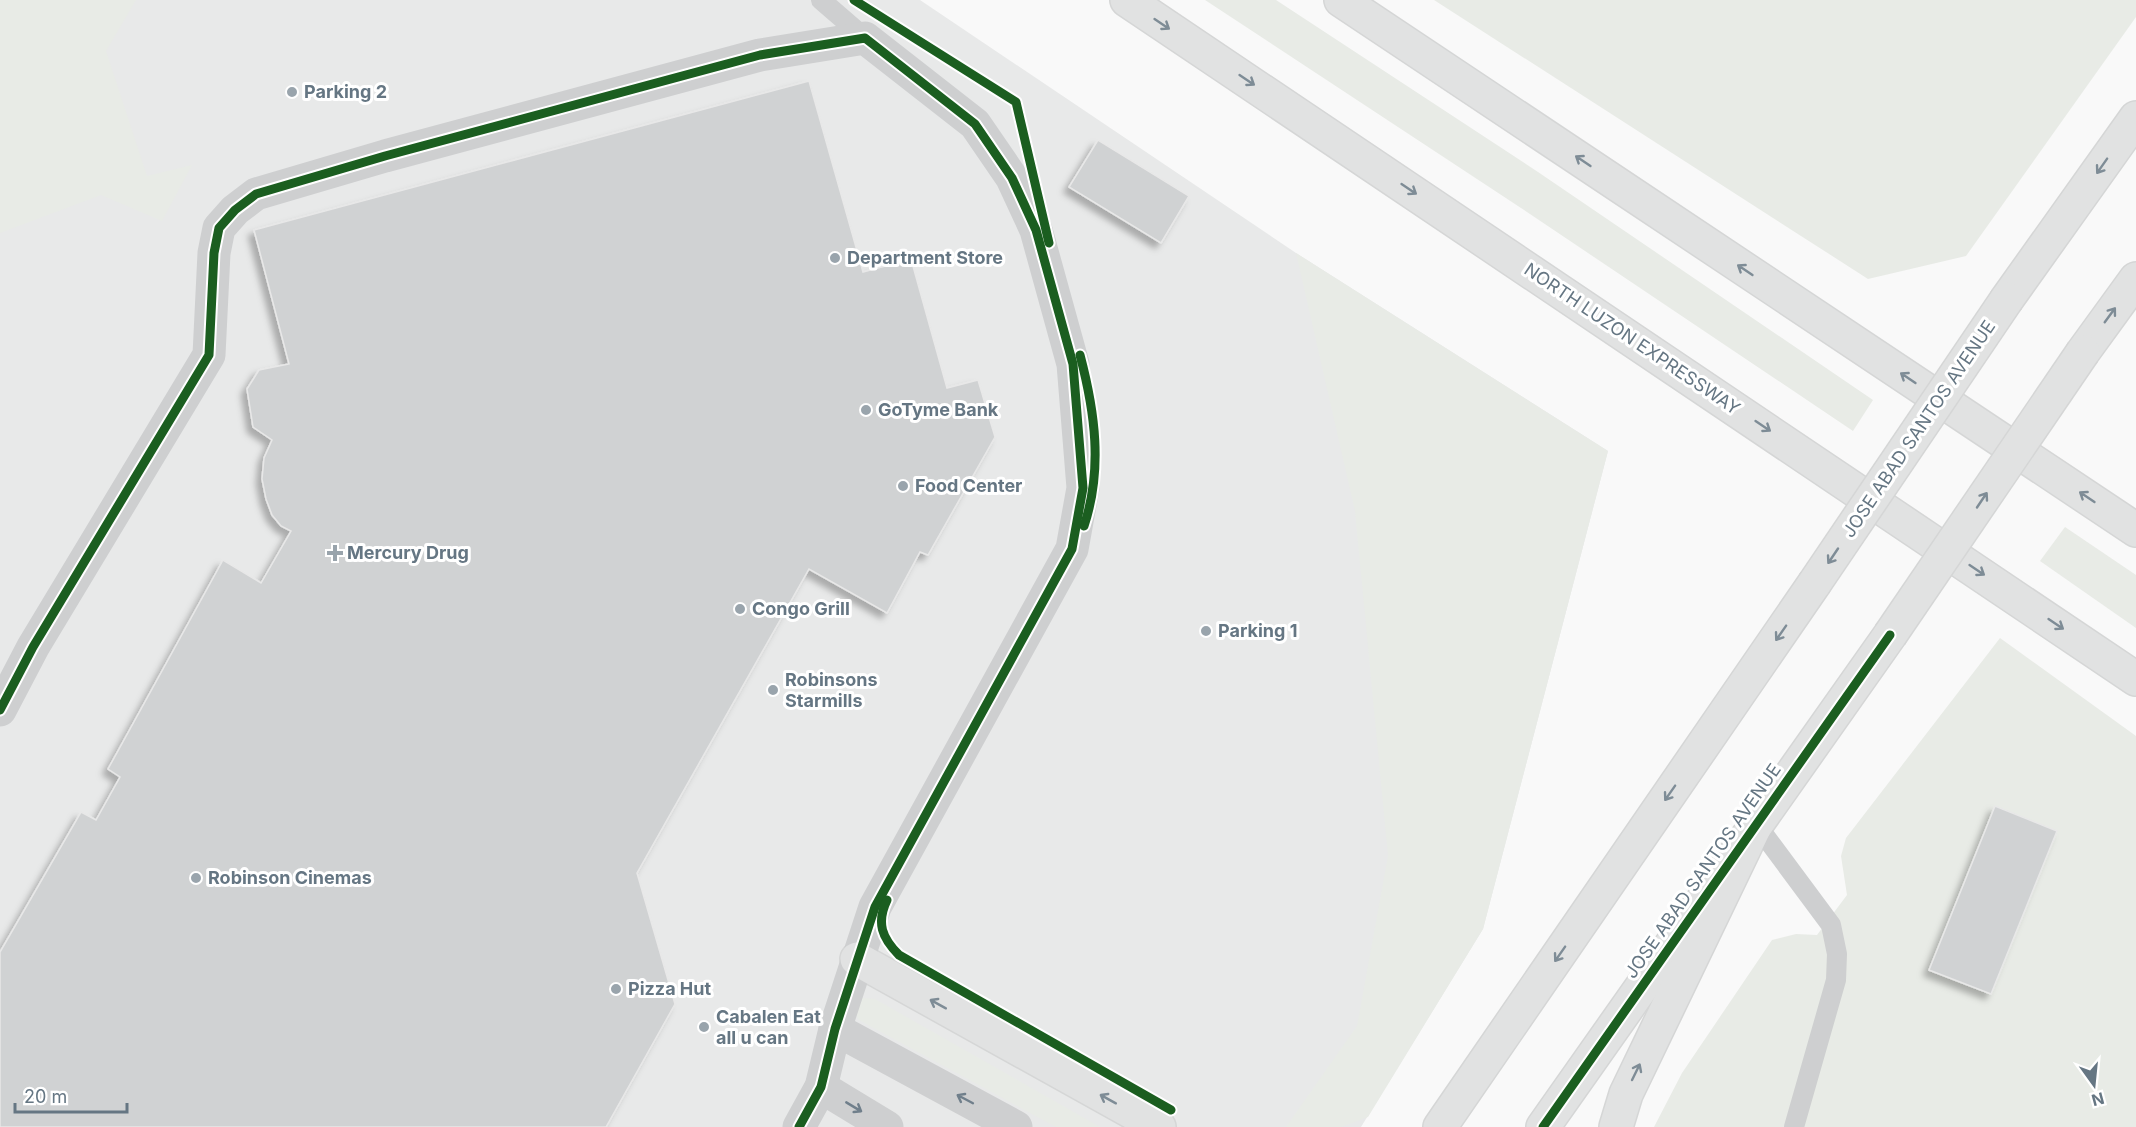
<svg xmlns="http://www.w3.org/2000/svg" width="2136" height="1127" viewBox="0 0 2136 1127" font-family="Inter,sans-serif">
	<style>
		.built { fill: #e8e9e9 }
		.green { fill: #e8ebe6 }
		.building { fill: #d0d2d3; stroke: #e8e8e8; stroke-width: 1.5; filter: url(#shadow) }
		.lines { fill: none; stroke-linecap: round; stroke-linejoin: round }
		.trunk-casing { stroke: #d5d6d6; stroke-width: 36 }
		.motorway-casing { stroke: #d5d6d6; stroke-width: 36 }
		.service { stroke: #cecfd0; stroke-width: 20 }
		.minor { stroke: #cecfd0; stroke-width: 33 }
		.trunk { stroke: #e1e2e2; stroke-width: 33 }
		.motorway { stroke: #e1e2e2; stroke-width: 33 }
		.trunk-bridge-casing { stroke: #d5d6d6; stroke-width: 36; stroke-linecap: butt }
		.trunk-bridge { stroke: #e1e2e2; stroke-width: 33 }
		.cycleway-casing { stroke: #fff; stroke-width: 13 }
		.cycleway { stroke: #1b5e20; stroke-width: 9 }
		.oneway { stroke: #7e8c96 }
		.oneway2 { stroke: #707f8b }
		.poi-dot { fill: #99a4ac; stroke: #fff; stroke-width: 2 }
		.labels { text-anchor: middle; stroke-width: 6; stroke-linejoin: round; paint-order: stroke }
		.poi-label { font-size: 18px; font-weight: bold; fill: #657683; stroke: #fff; text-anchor: start }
		.street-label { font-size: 18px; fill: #657683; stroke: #fff }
	</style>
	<defs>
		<filter id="shadow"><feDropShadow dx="-5.5" dy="5.5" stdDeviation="3" flood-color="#0004"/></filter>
	</defs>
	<rect width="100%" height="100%" fill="#f9f9f9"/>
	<!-- built -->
	<path class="built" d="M0 0H920L1296 253 1608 451 1483 929 1361 1127H0Z"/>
	<!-- green -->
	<g class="green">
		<path d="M0 0H136L106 51 147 176 192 165 162 221 101 195 0 233Z"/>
		<path d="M1205 0H1276L1538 172 1873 400 1853 431 1521 208Z"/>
		<path d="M1434 0H2136V17L1966 256 1868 279Z"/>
		<path d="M1296 253 1608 451 1483 929 1368 1117 1341 1127H1286L1357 1026 1388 856 1355 511Z"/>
		<path d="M2065 527 2136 575V628L2040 561Z"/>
		<path d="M2000 638 2136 736V1127H1654L1682 1073 1772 940 1796 934 1817 935 1847 895 1841 856 1846 838Z"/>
		<path d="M862 998 875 999 1100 1127H1056L859 1020 853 1012Z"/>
	</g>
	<!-- building -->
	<g class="building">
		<path d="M809 81 863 272 911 259 947 388 978 380 995 437 928 555 920 552 887 613 809 569 637 873 675 1004 606 1127H0V952L81 812 96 820 120 777 108 769 223 560 261 583 291 531 281 526 272 515 266 499 262 479 264 458 272 440 253 427 247 389 259 370 289 364 254 230Z"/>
		<path d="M1098 140 1189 196 1161 243 1069 187Z"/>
		<path d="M1995 806 2057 831 1991 994 1929 970Z"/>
	</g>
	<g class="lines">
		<defs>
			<g id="trunk">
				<path d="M2007 299 2136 118"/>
				<path d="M2083 352 2136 279"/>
				<path d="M857 959 1159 1127"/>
				<path d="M1440 1127 1814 584"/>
				<path d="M1543 1127 1890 635"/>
			</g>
			<g id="motorway">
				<path d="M1127 0 2136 679"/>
				<path d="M1341 0 2136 530"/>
				<path d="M1616 1127 1626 1094 1756 824"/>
			</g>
		</defs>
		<!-- trunk casing -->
		<use href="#trunk" class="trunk-casing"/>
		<!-- motorway casing -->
		<use href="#motorway" class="motorway-casing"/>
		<!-- service -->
		<g class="service">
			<path d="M821 0 865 38"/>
			<path d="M1756 824 1831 925 1837 954 1836 980 1794 1127"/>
		</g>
		<!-- minor -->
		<g class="minor">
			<path d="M0 710 33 647 209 355 214 253 219 228 235 210 256 194 385 156 760 55 865 38 975 124 1012 178 1036 230 1073 364 1083 488 1072 549 875 907 835 1029 821 1087 799 1127"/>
			<path d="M835 1029 1016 1127"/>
			<path d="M821 1087 887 1127"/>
		</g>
		<!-- trunk -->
		<use href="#trunk" class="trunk"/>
		<!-- motorway -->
		<use href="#motorway" class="motorway"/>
		<defs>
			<g id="trunk-bridge">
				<path d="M1814 584 2007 299"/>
				<path d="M1890 635 2083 352"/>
			</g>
		</defs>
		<!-- trunk-bridge casing -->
		<use href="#trunk-bridge" class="trunk-bridge-casing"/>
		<!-- trunk-bridge -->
		<use href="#trunk-bridge" class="trunk-bridge"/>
		<defs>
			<g id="cycleway">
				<path d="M854 0 1016 102 1049 243"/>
				<path d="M1080 355C1095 412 1103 469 1084 526"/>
				<path d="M0 710 33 647 209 355 214 253 219 228 235 210 256 194 385 156 760 55 865 38 975 124 1012 178 1036 230 1073 364 1083 488 1072 549 875 907 835 1029 821 1087 799 1127"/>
				<path d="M887 900C876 923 882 938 899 955L1171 1110"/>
				<path d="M1543 1127 1890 635"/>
			</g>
		</defs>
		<!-- cycleway casing -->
		<use href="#cycleway" class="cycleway-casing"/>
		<!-- cycleway -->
		<use href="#cycleway" class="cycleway"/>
	</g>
	<!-- one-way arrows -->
	<defs><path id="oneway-shaft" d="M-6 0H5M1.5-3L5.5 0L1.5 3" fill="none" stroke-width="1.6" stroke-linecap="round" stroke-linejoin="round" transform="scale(1.5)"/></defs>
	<g class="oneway">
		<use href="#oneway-shaft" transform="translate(1162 24) rotate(34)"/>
		<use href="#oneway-shaft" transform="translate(1247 80) rotate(34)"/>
		<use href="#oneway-shaft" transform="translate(1583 161) rotate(-146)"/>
		<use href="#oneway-shaft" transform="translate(2102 166) rotate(125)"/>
		<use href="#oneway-shaft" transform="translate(1409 189) rotate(34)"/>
		<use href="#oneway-shaft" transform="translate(1745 270) rotate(-146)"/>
		<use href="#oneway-shaft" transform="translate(2110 315) rotate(-54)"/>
		<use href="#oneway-shaft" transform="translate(1908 378) rotate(-146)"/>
		<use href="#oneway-shaft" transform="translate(1763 426) rotate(34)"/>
		<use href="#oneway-shaft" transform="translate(2087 497) rotate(-146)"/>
		<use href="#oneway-shaft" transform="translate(1982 500) rotate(-56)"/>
		<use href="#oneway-shaft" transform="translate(1833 556) rotate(124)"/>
		<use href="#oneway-shaft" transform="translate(1977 570) rotate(34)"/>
		<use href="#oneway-shaft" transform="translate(2056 624) rotate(34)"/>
		<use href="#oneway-shaft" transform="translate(1781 633) rotate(125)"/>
		<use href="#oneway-shaft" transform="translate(1670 793) rotate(125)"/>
		<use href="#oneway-shaft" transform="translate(1560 954) rotate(125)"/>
		<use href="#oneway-shaft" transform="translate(938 1004) rotate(-151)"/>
		<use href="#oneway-shaft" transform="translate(1636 1072) rotate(-64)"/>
		<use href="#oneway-shaft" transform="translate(1108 1099) rotate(-151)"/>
	</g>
	<g class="oneway2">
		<use href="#oneway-shaft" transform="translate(965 1099) rotate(-152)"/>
		<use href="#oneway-shaft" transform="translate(854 1107) rotate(31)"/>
	</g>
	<!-- markers -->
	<g class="poi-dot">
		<circle cx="292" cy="92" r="6"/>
		<circle cx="835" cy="258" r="6"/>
		<circle cx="866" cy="410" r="6"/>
		<circle cx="903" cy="486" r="6"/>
		<path d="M332 544h6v6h6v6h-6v6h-6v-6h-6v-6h6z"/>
		<circle cx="740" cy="609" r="6"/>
		<circle cx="1206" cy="631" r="6"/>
		<circle cx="773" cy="690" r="6"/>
		<circle cx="196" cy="878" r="6"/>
		<circle cx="616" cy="989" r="6"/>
		<circle cx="704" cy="1027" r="6"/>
	</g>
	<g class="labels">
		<!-- poi labels -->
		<g class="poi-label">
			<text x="304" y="98">Parking 2</text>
			<text x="847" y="264">Department Store</text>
			<text x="878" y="416">GoTyme Bank</text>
			<text x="915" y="492">Food Center</text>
			<text x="347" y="559">Mercury Drug</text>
			<text x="752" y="615">Congo Grill</text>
			<text x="1218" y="637">Parking 1</text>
			<text x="785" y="686">Robinsons<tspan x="785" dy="21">Starmills</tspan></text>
			<text x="208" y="884">Robinson Cinemas</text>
			<text x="628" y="995">Pizza Hut</text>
			<text x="716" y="1023">Cabalen Eat<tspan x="716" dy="21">all u can</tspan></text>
		</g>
		<!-- street labels -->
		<g class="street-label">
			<text transform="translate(1632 339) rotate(34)" y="6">NORTH LUZON EXPRESSWAY</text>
			<text transform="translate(1919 429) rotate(-56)" y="6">JOSE ABAD SANTOS AVENUE</text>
			<text transform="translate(1703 871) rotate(-55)" y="6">JOSE ABAD SANTOS AVENUE</text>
		</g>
	</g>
	<!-- north arrow -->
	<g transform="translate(2094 1085) rotate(165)" stroke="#ffffff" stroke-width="4.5" paint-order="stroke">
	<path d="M0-4.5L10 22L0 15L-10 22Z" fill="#657683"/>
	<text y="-9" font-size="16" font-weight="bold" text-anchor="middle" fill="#657683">N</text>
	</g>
	<!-- scale -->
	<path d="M15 1103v9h112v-9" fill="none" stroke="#657683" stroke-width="3"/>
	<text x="24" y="1103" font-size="18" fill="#657683" stroke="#ffffff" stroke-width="4.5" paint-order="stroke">20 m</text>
</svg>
